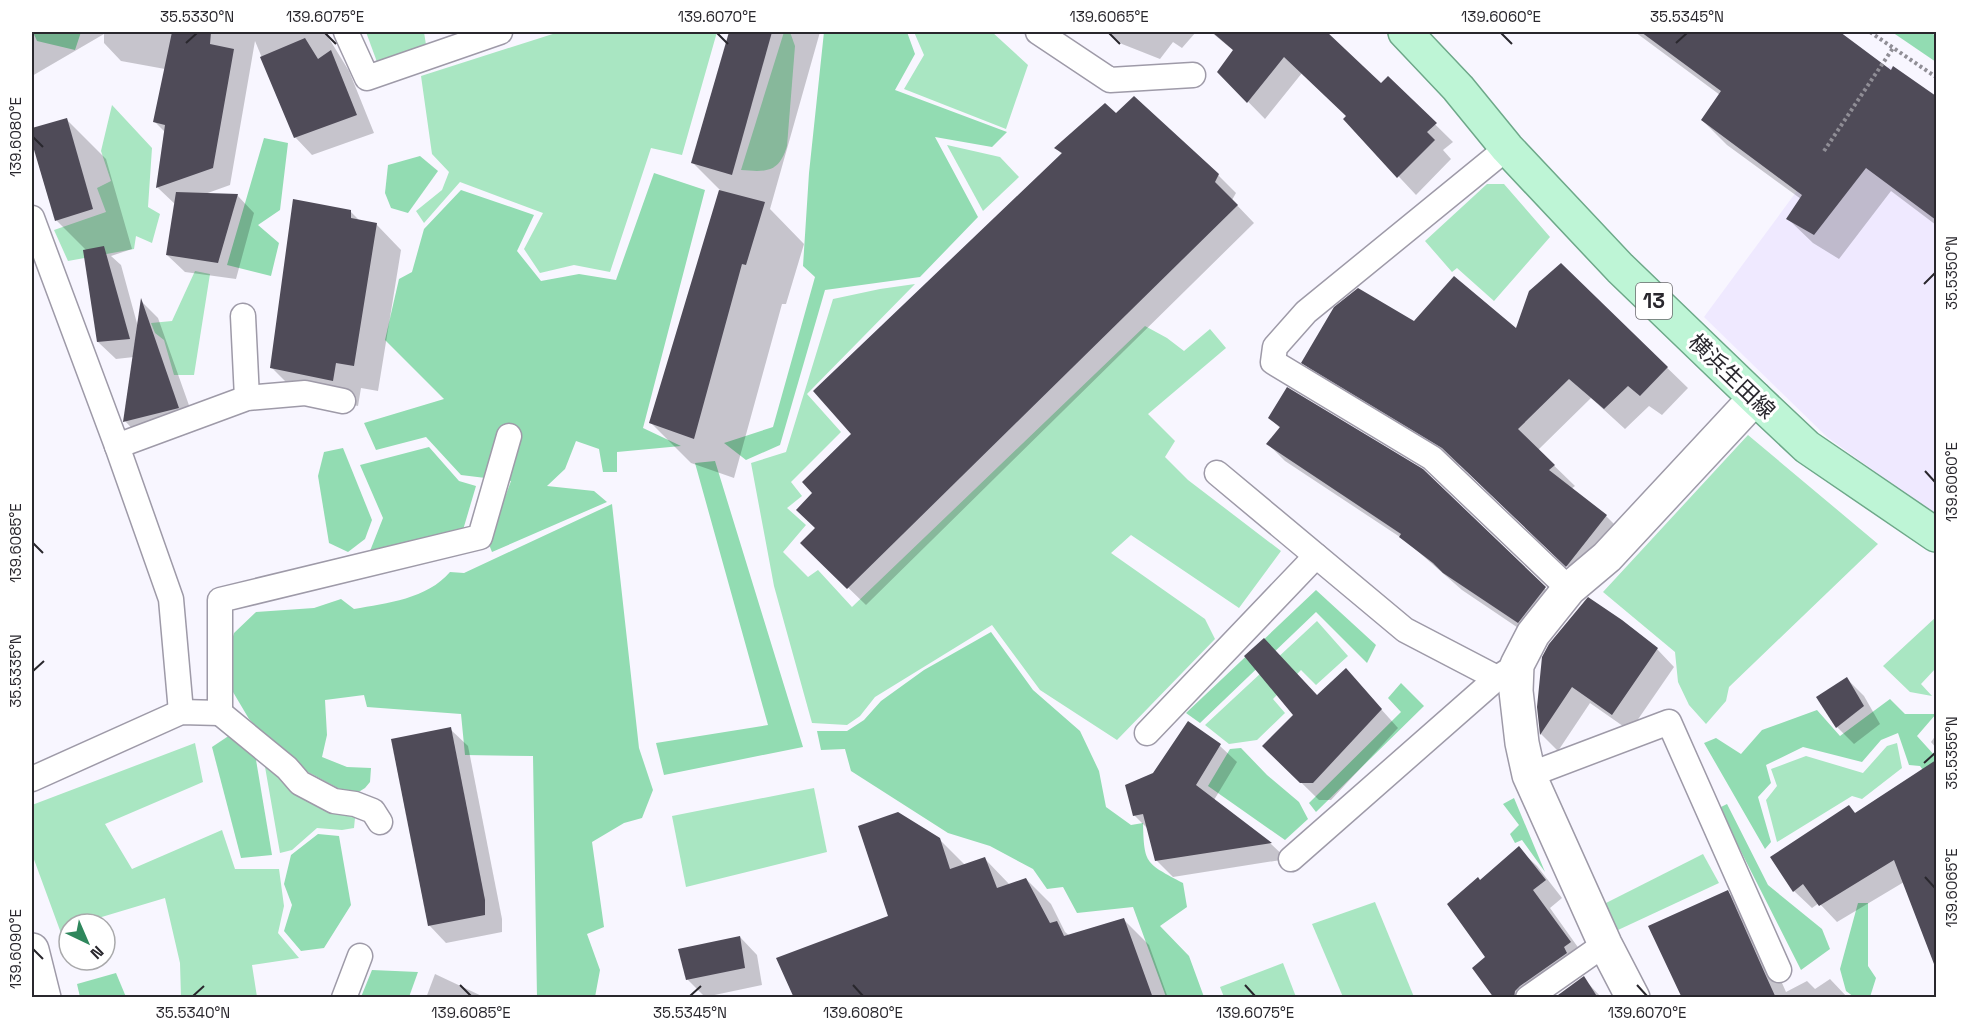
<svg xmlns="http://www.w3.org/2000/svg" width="1968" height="1029" viewBox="0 0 1968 1029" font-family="'Space Grotesk','Noto Sans JP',sans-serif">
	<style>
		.built { fill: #efe9ff }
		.green { fill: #a9e6c2 }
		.forest { fill: #92dcb2 }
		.shadow { fill: #0003 }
		.building { fill: #4f4b58 }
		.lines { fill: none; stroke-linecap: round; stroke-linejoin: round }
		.service-casing { stroke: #9e9aa8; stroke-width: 27 }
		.minor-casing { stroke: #9e9aa8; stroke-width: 36 }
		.primary-casing { stroke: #6da889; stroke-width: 36 }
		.path { stroke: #908e96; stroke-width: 4; stroke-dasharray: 3 3; stroke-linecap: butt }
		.service { stroke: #fff; stroke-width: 24 }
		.minor { stroke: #fff; stroke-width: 33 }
		.primary { stroke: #bef5d6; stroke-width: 33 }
		.ticks { fill: none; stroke: #29272d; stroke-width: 2 }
		.labels { text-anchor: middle; stroke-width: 6; stroke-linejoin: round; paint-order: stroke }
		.shield { fill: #fff; stroke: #69686c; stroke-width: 1.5 }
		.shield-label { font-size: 21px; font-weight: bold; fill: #29272d }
		.street-label { font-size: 22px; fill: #29272d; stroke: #fff }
		.neatline { fill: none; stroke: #29272d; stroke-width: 2 }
		.ticks-label { font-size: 15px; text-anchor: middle; fill: #29272d }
	</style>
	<rect width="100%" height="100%" fill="#f8f6ff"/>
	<!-- built -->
	<path class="built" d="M1889 66 1936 97V516L1827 437 1704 317Z"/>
	<!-- green -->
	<g class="green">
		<path d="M366 32H424L426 45 377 62Z"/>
		<path d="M559 32H717L682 155 651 148 610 272 574 265 540 273 524 249 543 213 460 182 424 223 416 211 442 190 449 172 432 154 421 76Z"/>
		<path d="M784 32H790L795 46 787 146C779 173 766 172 741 170Z"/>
		<path d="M914 32H992L1028 65 1006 129 904 89 924 55Z"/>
		<path d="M112 105 152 148 148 207 160 214 152 243 136 236 134 249 68 261 54 230 106 212 97 188 111 181 101 151Z"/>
		<path d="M947 145 1000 157 1019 177 983 211Z"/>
		<path d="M1487 184H1504L1550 237 1494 301 1457 268 1452 272 1425 241Z"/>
		<path d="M195 271 210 274 194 375H174L164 340 155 333 151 323 172 321Z"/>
		<path d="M915 284 807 394 841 432 791 482 802 496 787 508 806 525 783 552 808 577 818 570 852 607 1145 326 1167 338 1184 351 1210 329 1226 348 1148 414 1175 441 1165 457 1188 480 1281 551 1239 608 1131 535 1111 553 1205 619 1215 639 1117 740 1040 690 992 625 875 697 860 716 847 725 812 723 774 586 751 463 786 452 833 299 880 289Z"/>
		<path d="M1748 435 1878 544 1729 687 1726 701 1706 724 1689 705 1678 682 1675 652 1603 592Z"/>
		<path d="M1936 617V668L1921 684 1932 696 1910 692 1883 666Z"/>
		<path d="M1317 621 1348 656 1316 685 1301 670 1273 699 1285 713 1257 740 1229 744 1205 725Z"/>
		<path d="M195 743 203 782 105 824 132 869 222 830 235 869H279L284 906 278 933 299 958 252 965 257 997H285H181L180 963 165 898 85 922V924H69V955L32 854V805Z"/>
		<path d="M1897 743 1902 768 1862 799 1852 796 1777 842 1766 800 1777 786 1771 769 1806 756 1863 773 1887 746Z"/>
		<path d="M264 761 316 802 355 818 354 828 342 830 317 828 292 850 280 853Z"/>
		<path d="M814 788 827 852 686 887 672 816Z"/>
		<path d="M1703 854 1719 883 1618 930 1604 904Z"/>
		<path d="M1375 902 1414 997H1343L1312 924Z"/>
		<path d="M1283 963 1296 997H1224L1220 987Z"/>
	</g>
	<!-- forest -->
	<g class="forest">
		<path d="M33 32H81L75 50 37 41Z"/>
		<path d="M824 32H907L915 54 895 90 1007 132 992 147 935 137 978 217 920 277 825 290 780 445 746 460 724 443 773 427 815 277 803 266 809 173Z"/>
		<path d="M1892 32H1930L1936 36V62Z"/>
		<path d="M264 138 288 143 280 210 258 225 279 243 271 276 227 265Z"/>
		<path d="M420 156 438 171 408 213 391 208 385 193 388 165Z"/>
		<path d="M654 173 705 190 643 428 681 446 617 452V472H603L599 449 576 441 565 469 547 486 594 491 607 502 492 552 488 542 511 481 461 475 426 437 376 450 364 423 444 399 385 340 399 279 412 272 424 229 461 190 534 215 517 251 541 281 579 274 616 280Z"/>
		<path d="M429 447 459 481 476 486 463 530 370 551 383 518 360 465Z"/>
		<path d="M343 448 372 520 365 539 348 552 329 543 318 476 324 452Z"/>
		<path d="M715 461 803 747 664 775 656 743 768 725 695 463Z"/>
		<path d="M612 504 639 748 653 790 642 818 624 823 592 842 604 927 587 934 600 970 595 997H537L533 756 465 755 461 714 367 707 364 695 325 700 327 735 322 757 347 767 371 768 370 782 365 788 357 793H347L295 765 249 719 233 692 225 662 234 633 256 612 314 608 341 599 354 609C387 603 427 599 450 572L464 573Z"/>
		<path d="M1316 590 1376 645 1367 663 1316 612 1200 723 1186 713Z"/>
		<path d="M991 632 1033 690 1080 731 1099 771 1106 807 1131 825 1143 823C1144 865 1146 863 1183 883L1187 907 1160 926 1189 956 1204 997H1166L1133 907 1077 913 1063 887 1047 889 1033 869 990 846 948 833 851 771 845 749 821 750 817 731H847L864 720 881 701 924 670Z"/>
		<path d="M1401 683 1424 706 1316 812 1309 803 1401 712 1388 698Z"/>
		<path d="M1890 699 1905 714H1936L1917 736 1936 757V788L1920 766 1909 765 1898 733 1881 740 1862 762 1803 747 1766 765 1771 783 1758 797 1771 842 1765 849 1704 743 1716 738 1741 754 1762 730 1817 710 1840 736Z"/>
		<path d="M233 733 254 748 272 855 241 858 212 747Z"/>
		<path d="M1241 748 1267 775 1299 802 1308 819 1285 840 1208 786 1230 749Z"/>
		<path d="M1514 798 1545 872 1522 840 1515 843 1510 834 1519 825 1503 804Z"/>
		<path d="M1727 804 1768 885 1822 929 1830 949 1801 970 1719 808Z"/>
		<path d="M318 834 339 836 351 905 324 948 301 951 284 931 292 905 284 884 291 855Z"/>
		<path d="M1858 903H1868V966L1876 978 1870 997H1854L1846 991 1840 969Z"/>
		<path d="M372 970 418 972 409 997H361Z"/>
		<path d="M116 973 126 997H80L77 984Z"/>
	</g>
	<!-- shadow -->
	<g class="shadow">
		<path d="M32 32H325L349 71 374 133 312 155 295 137 255 41 230 185 205 194 237 195 254 213 236 279 185 272 167 255 176 205 158 188 166 133 154 121 165 69 121 61 104 43V34L32 76Z"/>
		<path d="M731 32H820L770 209 804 244 786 304H782L734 478 691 463 651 423 720 190 693 163Z"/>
		<path d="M1109 32H1196L1182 48 1173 42 1160 59 1122 44Z"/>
		<path d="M1211 32H1317L1381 85 1388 78 1453 142 1443 150 1451 159 1416 195 1345 119 1348 116 1302 73 1265 119 1219 72 1234 51Z"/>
		<path d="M1635 32H1837L1891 72 1894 68 1936 98V225L1891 191 1839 259 1813 243 1788 219 1801 199 1727 145 1702 120 1720 95Z"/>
		<path d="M1116 115 1218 175 1236 193 1232 200 1254 223 866 605 802 543 817 528 815 493 853 434 1063 155 1056 148Z"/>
		<path d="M66 119 106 159 132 249 111 256 121 265 138 327 142 302 158 318 196 425 142 439 125 421 134 357 116 359 98 342 87 251 57 221 32 138V129Z"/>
		<path d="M350 211 360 221 376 224 401 250 378 391 361 388 358 406 297 393 272 368Z"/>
		<path d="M1561 265 1688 388 1662 415 1649 406 1625 429 1591 398 1538 450 1575 486 1571 489 1606 516 1627 537 1588 586 1464 468 1324 383 1303 362 1415 323 1516 330Z"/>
		<path d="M1270 418 1422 471 1563 606 1536 640 1462 590 1406 541 1285 461 1268 444 1281 429Z"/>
		<path d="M1550 645 1657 649 1674 667 1630 731 1590 703 1558 751 1541 734 1538 707Z"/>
		<path d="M1346 670 1398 728 1331 800H1319L1264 746Z"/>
		<path d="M1847 679 1864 696 1880 724 1854 744 1837 727Z"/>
		<path d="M450 729 468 746 502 919V932L446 943 429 925Z"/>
		<path d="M1936 735V748L1931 742Z"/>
		<path d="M1220 746 1237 762 1214 800 1271 844 1287 859 1173 877 1156 860 1148 829 1134 815Z"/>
		<path d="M1936 762V929L1933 930 1904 882 1837 922 1819 903 1812 908 1794 891 1772 858 1855 814Z"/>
		<path d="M939 839 965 865 985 859 1010 885 1026 879 1051 904 1065 932 1070 936 1124 920 1149 945 1168 998H857Z"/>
		<path d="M1519 849 1537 866 1562 898 1550 908 1587 960 1546 998H1496L1487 957 1481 882Z"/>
		<path d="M1728 892 1752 916 1786 992 1807 981 1815 989 1830 979 1848 998H1683Z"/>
		<path d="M740 937 757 955 762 985 705 997 687 979Z"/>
		<path d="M435 974 486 998H426Z"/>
		<path d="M1583 978 1602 998H1556Z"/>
	</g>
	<!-- building -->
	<g class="building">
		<path d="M172 32H211L210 44 234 49 213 168 156 188 165 125 153 122Z"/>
		<path d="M729 32H772L732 175 691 163Z"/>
		<path d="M1212 32H1327L1381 83 1388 76 1437 123 1427 132 1435 140 1397 178 1343 119 1346 116 1284 57 1247 103 1217 72 1233 50Z"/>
		<path d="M1641 32H1840L1891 70 1893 66 1936 96V220L1866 168 1814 235 1786 219 1802 195 1701 120 1721 91Z"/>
		<path d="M305 38 318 59 331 50 357 115 294 138 260 57Z"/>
		<path d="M1134 96 1219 174 1215 182 1238 205 847 589 800 543 815 528 796 510 812 493 802 482 851 434 813 391 1062 153 1054 148 1105 103 1116 113Z"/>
		<path d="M67 118 93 209 55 221 32 143V128Z"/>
		<path d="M719 190 765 202 746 265 742 264 694 439 649 423Z"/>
		<path d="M176 192 238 194 218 263 166 255Z"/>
		<path d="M293 199 351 210V218L377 223 354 366 336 363 333 381 270 368Z"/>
		<path d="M104 246 130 339 97 342 83 250Z"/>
		<path d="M1561 263 1668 367 1640 396 1628 386 1604 409 1569 379 1518 429 1555 465 1549 470 1607 515 1566 567 1442 448 1301 363 1334 307 1358 288 1414 321 1454 276 1516 328 1529 291Z"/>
		<path d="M141 298 179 408 123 422Z"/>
		<path d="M1287 387 1423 469 1546 587 1518 623 1443 573 1433 563 1399 537 1401 534 1266 444 1280 427 1268 418Z"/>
		<path d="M1588 597 1622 620 1658 648 1612 715 1572 687 1540 735 1537 707 1542 657 1549 644Z"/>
		<path d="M1264 638 1317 695 1346 668 1382 709 1313 783H1300L1262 746 1293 715 1244 656Z"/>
		<path d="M1847 677 1864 706 1836 728 1816 697Z"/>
		<path d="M1188 721 1221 744 1196 785 1272 843 1155 861 1143 814 1133 816 1125 785 1153 773Z"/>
		<path d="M451 727 485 900V915L428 926 391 739Z"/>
		<path d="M1936 760V963L1934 964 1894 860 1819 906 1803 884 1793 892 1770 857 1849 805 1855 813Z"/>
		<path d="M898 812 940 838 950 869 985 857 997 888 1026 878 1050 923 1057 921 1064 936 1124 918 1153 998H794L776 958 888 916 858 826Z"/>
		<path d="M1519 846 1546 880 1533 890 1571 942 1564 947 1567 953 1520 986 1515 991 1514 998H1494L1472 968 1485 957 1447 904 1478 877 1480 880Z"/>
		<path d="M1728 890 1766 976 1776 998H1682L1648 926Z"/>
		<path d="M740 936 745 968 686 980 678 949Z"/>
		<path d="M1584 976 1598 998H1554Z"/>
	</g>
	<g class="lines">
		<defs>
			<g id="service">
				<path d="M346 32 367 78 500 32"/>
				<path d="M1038 32 1110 80 1193 75"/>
				<path d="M1507 148 1306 312 1275 347 1273 362 1432 458 1569 589"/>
				<path d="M32 218 117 446 171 599 181 712"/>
				<path d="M243 316 247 398"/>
				<path d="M117 446 247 398 305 393 343 401"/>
				<path d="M1217 473 1405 630 1497 678"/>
				<path d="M220 713 287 768 300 783 334 801 355 804 373 811 380 822"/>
				<path d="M1147 733 1316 556"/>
				<path d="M1529 775 1669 722 1779 970"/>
				<path d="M32 779 181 712 220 713V600L480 537 509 436"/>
				<path d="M1291 859 1497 678 1508 671"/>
				<path d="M344 998 360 956"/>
				<path d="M1528 998 1605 944"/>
			</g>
			<g id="minor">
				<path d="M32 950 44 998"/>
				<path d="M1633 998 1605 944 1529 775 1522 743 1516 691 1517 665 1533 634 1569 589 1607 557 1755 398"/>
			</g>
			<path id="primary" d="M1405 32 1458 88 1507 148 1620 268 1755 398 1807 447 1936 535"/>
		</defs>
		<!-- service casing -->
		<use href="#service" class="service-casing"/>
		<!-- minor casing -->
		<use href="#minor" class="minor-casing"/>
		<!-- primary casing -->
		<use href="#primary" class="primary-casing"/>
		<!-- path -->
		<g class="path">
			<path d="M1870 32 1936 77"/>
			<path d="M1824 151 1893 48"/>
		</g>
		<!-- service -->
		<use href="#service" class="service"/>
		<!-- minor -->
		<use href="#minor" class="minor"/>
		<!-- primary -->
		<use href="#primary" class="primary"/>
	</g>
	<!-- ticks -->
	<path class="ticks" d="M325 33 336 44M717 33 728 44M1109 33 1120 44M1501 33 1512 44M186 43 197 33M1676 43 1687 33M33 137 43 147M1924 284 1935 273M1925 471 1935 482M33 543 43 553M33 671 44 661M1924 763 1935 753M1925 877 1935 888M33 949 43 959M460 985 471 996M853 985 863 996M1245 985 1255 996M1637 985 1647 996M193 996 204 986M690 996 701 986"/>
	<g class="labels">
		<!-- shield labels -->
		<rect class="shield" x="1636" y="283" width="36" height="36" rx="4.5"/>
		<g class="shield-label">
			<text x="1654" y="308">13</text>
		</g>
		<!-- street labels -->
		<g class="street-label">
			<text transform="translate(1732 376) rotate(44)" y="8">横浜生田線</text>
		</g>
	</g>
	<!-- border -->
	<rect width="1968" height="1029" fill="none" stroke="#ffffff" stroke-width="66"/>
	<!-- north arrow -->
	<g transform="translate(87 942) rotate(136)"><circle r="28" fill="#ffffff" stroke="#a9a9ab" stroke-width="1.5"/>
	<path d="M0-4.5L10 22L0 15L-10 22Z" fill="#2e875c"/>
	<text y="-9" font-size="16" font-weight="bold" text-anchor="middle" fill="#29272d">N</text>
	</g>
	<rect x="33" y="33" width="1902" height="963" class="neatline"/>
	<g class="ticks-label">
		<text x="197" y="22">35.5330°N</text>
		<text x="325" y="22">139.6075°E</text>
		<text x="717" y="22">139.6070°E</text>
		<text x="1109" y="22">139.6065°E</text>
		<text x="1501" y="22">139.6060°E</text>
		<text x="1687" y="22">35.5345°N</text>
		<text transform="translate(16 137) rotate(-90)" y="5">139.6080°E</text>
		<text transform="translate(1952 273) rotate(-90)" y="5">35.5350°N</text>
		<text transform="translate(1952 482) rotate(-90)" y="5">139.6060°E</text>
		<text transform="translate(16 543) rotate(-90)" y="5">139.6085°E</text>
		<text transform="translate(16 671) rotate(-90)" y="5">35.5335°N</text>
		<text transform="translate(1952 753) rotate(-90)" y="5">35.5355°N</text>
		<text transform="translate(1952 888) rotate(-90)" y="5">139.6065°E</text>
		<text transform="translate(16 949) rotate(-90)" y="5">139.6090°E</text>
		<text x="193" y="1018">35.5340°N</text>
		<text x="471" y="1018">139.6085°E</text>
		<text x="690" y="1018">35.5345°N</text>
		<text x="863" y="1018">139.6080°E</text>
		<text x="1255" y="1018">139.6075°E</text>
		<text x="1647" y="1018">139.6070°E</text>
	</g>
</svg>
